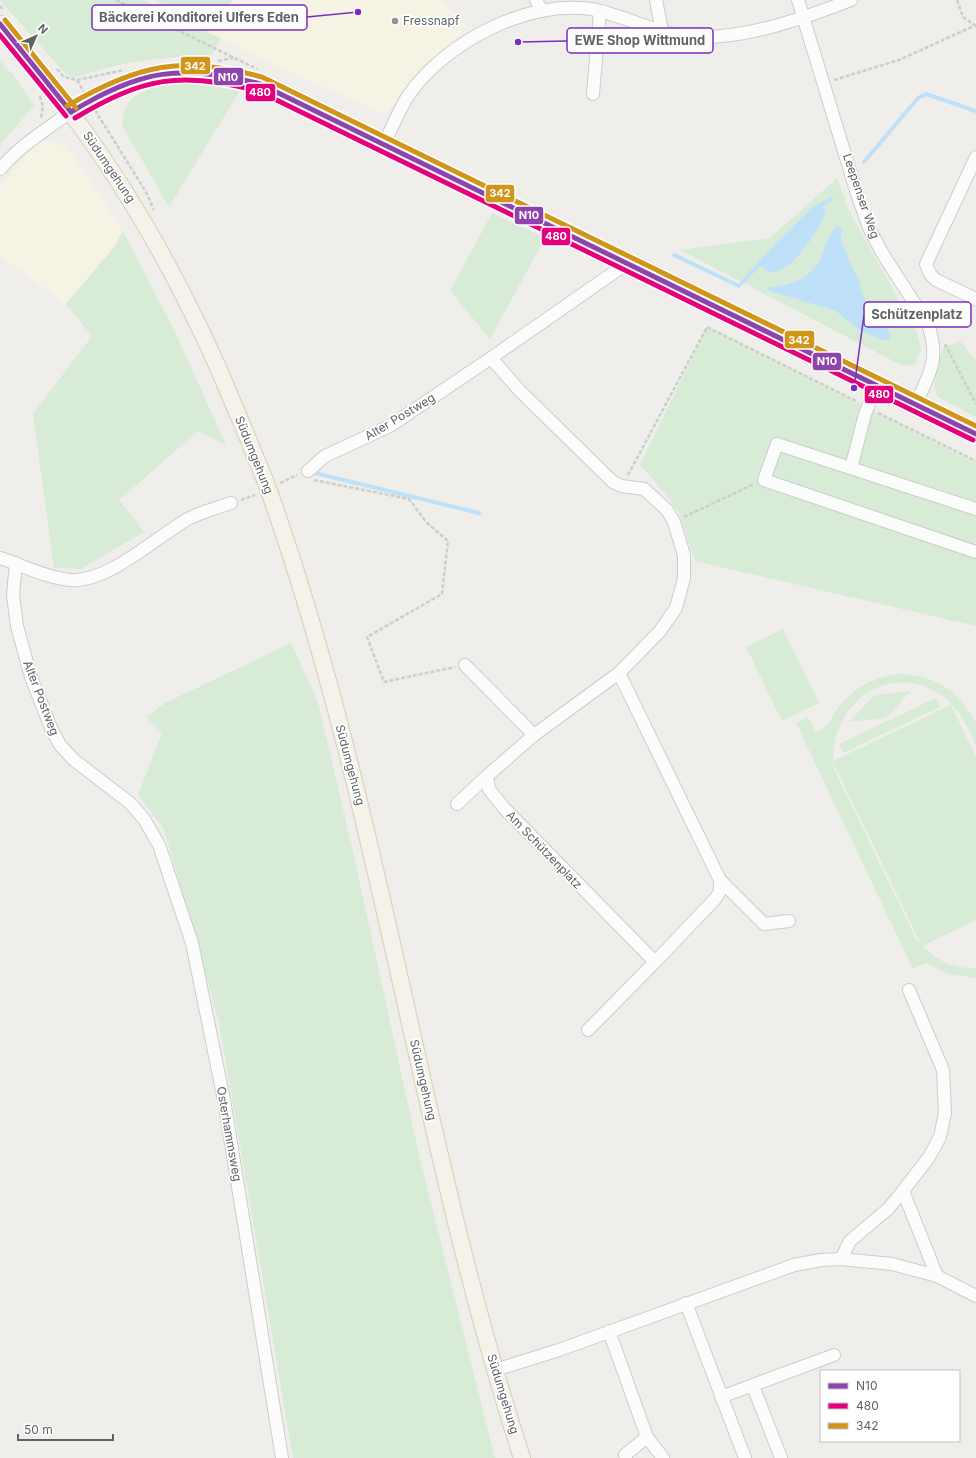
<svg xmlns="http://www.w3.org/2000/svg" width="976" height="1458" viewBox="0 0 976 1458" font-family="Inter,sans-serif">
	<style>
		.commercial { fill: #f7f3e4 }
		.green { fill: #d8ebd6 }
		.water { fill: #bfe0f9 }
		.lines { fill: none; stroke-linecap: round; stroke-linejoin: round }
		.stream { stroke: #bfe0f9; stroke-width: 4 }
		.minor-casing { stroke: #cbcccc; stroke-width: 14 }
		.major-casing { stroke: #d7ceb8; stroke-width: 18 }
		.path { stroke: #cacfcc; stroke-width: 2.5; stroke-dasharray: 4 2; stroke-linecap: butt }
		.minor { stroke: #fdfcfc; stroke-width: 12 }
		.major { stroke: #f4f2e9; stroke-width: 16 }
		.bus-1-casing { stroke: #fff; stroke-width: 8 }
		.bus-2-casing { stroke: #fff; stroke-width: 8 }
		.bus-3-casing { stroke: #fff; stroke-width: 8 }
		.bus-1 { stroke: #8e44ad; stroke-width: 5 }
		.bus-2 { stroke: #e5007d; stroke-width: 5 }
		.bus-3 { stroke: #d1951a; stroke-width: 5 }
		.poi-dot { fill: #919496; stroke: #fff; stroke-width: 1.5 }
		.labels { text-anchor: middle; stroke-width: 3.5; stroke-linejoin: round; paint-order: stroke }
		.poi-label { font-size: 12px; fill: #5f6368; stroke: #fff; text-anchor: start }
		.street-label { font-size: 12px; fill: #5f6368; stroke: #fff }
		.leader { fill: none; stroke: #7b2cbf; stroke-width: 1.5 }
		.callout-dot { fill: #7b2cbf; stroke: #fff; stroke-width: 1.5 }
		.callout { fill: #fff; stroke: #7b2cbf; stroke-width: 1.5 }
		.callout-label { font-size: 13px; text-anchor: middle; font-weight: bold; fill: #5f6368 }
		.line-badge { stroke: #fff; stroke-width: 1.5 }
		.badge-label { font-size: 11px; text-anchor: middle; font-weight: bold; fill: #fff }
	</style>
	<rect width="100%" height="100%" fill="#efeeea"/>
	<!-- commercial -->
	<g class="commercial">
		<path d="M236 0H442L467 27 411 80 397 97 387 115 261 59 203 30Z"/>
		<path d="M49 141 62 145 75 158 123 231 115 246 66 304 0 256V187L32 148 40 143Z"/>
	</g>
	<!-- green -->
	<g class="green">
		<path d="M0 0H143L220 38 212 55C164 57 119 61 74 78L65 73Z"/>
		<path d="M154 0H233L203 27Z"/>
		<path d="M0 61 13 75 34 105 0 145Z"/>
		<path d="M181 83 212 85 239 92 169 207 122 125C123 119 123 111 126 107 135 88 164 85 181 83Z"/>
		<path d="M837 178 849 211 916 330 921 349 915 364 903 366 680 250 770 238Z"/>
		<path d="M492 213 545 238 490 339 450 291Z"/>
		<path d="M123 231 175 332 226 445 198 431 119 500 144 532 81 569 54 568 33 414 92 336 66 304 115 246Z"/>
		<path d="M707 327 976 463V626L695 561 679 513 664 492 640 465Z"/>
		<path d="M961 342 976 361V417L938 397C930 381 939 364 943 347Z"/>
		<path d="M783 629 819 703 782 721 746 647Z"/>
		<path d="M291 643 318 702 354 856 419 1155 495 1458H293L219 1022 164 829 138 795 162 733 146 717 165 703Z"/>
		<path d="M898 674C926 674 952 685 968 710 971 714 975 719 976 723 976 730 976 738 976 745 967 725 958 706 939 694 887 661 832 704 833 761L951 705 976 757V920L922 946 833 762 835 771 915 937C930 958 951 969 976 968V978L948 974 926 963 913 969 796 723 808 717 816 732C832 724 828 721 838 708 853 688 873 677 898 674Z"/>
		<path d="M911 691 886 718 849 722 875 695Z"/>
		<path d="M936 698 940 707 843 753 839 744Z"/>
	</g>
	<!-- water -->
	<g class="water">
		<path d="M817 205 825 210V214C819 230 789 277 769 272 763 270 760 267 759 261L762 258 813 206Z"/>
		<path d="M838 226 842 230C838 239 845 249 849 257L848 258 859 281 862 294 866 301 870 300 873 305V312L888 329 890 335 889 340 879 339 858 329 836 311 767 290V288C791 284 809 281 821 258 824 250 826 242 830 235 833 232 834 228 838 226Z"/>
	</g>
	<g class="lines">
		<!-- stream -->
		<g class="stream">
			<path d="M864 162 918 98 926 94 976 111"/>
			<path d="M815 209 831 199"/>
			<path d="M674 255 739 286 762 261"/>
			<path d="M315 473 479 513"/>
		</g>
		<defs>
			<g id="minor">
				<path d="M536 0 542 11"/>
				<path d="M656 0 662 31"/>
				<path d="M798 0 858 197 870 230 884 256 928 324C940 360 930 372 916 404"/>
				<path d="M593 94 600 11"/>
				<path d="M384 144C392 128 399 109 410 93 447 42 526 0 591 9 625 15 657 35 693 37 746 39 802 19 851 0"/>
				<path d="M976 157 926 264 930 274 936 280 976 299"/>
				<path d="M0 169C17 149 38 135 59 120 127 73 179 58 260 84L976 434"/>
				<path d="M491 358 520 391 613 482 622 486 644 489 667 510 674 522 684 555V578L676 608 660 631 619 673 534 735 487 776 489 789 504 808 655 962 716 898 720 891V880L619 673"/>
				<path d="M851 468 865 414 877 385"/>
				<path d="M308 471 325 456 390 426 491 358 626 264"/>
				<path d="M976 509 777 444 764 480 976 552"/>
				<path d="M0 558C22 565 47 578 70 580 108 583 156 537 188 519 201 512 217 508 231 503"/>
				<path d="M16 563 13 595 17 626 31 677 51 728 60 745 74 760 130 803 144 819 159 845 192 943 224 1100 282 1458"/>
				<path d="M465 665 534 735"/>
				<path d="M457 804 487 776"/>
				<path d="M720 880 764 924 789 921"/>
				<path d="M588 1030 655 962"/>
				<path d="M903 1191 937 1276"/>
				<path d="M841 1259 850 1241 888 1209 903 1191 929 1157 940 1137 945 1113 943 1070 909 990"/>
				<path d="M686 1303 745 1458"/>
				<path d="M609 1331 647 1437 663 1458"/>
				<path d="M495 1370 559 1350 794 1265 821 1260 841 1259 892 1264 937 1276 976 1296"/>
				<path d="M753 1386 781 1458"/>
				<path d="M721 1397 834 1355"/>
				<path d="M626 1458 625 1455 647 1437"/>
			</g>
			<path id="major" d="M0 24C16 41 30 60 44 78 125 179 185 286 234 405 246 434 258 462 269 491 381 806 419 1141 522 1458"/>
		</defs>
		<!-- minor casing -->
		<use href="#minor" class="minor-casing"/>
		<!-- major casing -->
		<use href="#major" class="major-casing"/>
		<!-- path -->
		<g class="path">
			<path d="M116 0 257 69"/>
			<path d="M957 0 963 17 976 26"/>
			<path d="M0 6 4 10"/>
			<path d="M218 61 233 58"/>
			<path d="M57 69 64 77 77 80 124 70"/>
			<path d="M77 80 84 92"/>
			<path d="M834 80 899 60 976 25"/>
			<path d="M40 96 43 107 41 118"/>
			<path d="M95 110 146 192 154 210"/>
			<path d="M945 344 976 404"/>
			<path d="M878 413 976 461"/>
			<path d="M628 475 707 327 858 402"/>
			<path d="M314 480 409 499 426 522 448 541 442 594 367 637 384 682 455 667"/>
			<path d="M280 483 297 475"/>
			<path d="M241 500 255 495"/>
			<path d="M684 517 754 484"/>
		</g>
		<!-- minor -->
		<use href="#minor" class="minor"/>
		<!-- major -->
		<use href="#major" class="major"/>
		<defs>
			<g id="bus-1">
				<path d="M0 24 71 112"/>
				<path d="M71 112C140 70 182 63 260 84L976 434"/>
			</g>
			<g id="bus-2">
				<path d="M0 35 66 116"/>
				<path d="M75 118C142 78 181 70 258 91L973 440"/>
			</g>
			<g id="bus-3">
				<path d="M5 20 76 108"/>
				<path d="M67 106C138 64 183 55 262 77L976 426"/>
			</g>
		</defs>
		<!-- bus-1 casing -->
		<use href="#bus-1" class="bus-1-casing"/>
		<!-- bus-2 casing -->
		<use href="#bus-2" class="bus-2-casing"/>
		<!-- bus-3 casing -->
		<use href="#bus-3" class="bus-3-casing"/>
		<!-- bus-1 -->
		<use href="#bus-1" class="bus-1"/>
		<!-- bus-2 -->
		<use href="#bus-2" class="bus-2"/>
		<!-- bus-3 -->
		<use href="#bus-3" class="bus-3"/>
	</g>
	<!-- markers -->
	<circle class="poi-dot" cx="395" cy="21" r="4"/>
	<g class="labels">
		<!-- poi labels -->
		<g class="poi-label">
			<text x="403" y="25">Fressnapf</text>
		</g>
		<!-- street labels -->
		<g class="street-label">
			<text transform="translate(109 167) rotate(56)" y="4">Südumgehung</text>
			<text transform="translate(861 196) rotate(71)" y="4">Leepenser Weg</text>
			<text transform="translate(400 417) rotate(-31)" y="4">Alter Postweg</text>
			<text transform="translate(254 455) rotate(68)" y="4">Südumgehung</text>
			<text transform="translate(41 698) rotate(69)" y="4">Alter Postweg</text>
			<text transform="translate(350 765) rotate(75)" y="4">Südumgehung</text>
			<text transform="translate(544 850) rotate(46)" y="4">Am Schützenplatz</text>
			<text transform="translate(423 1080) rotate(77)" y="4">Südumgehung</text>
			<text transform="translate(229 1134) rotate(80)" y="4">Osterhammsweg</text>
			<text transform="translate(503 1394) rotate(73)" y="4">Südumgehung</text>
		</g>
	</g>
	<!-- callouts -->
	<path class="leader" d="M358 12L307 17M518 42L567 41M854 388L864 315"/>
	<g class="callout-dot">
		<circle cx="358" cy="12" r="4"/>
		<circle cx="518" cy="42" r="4"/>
		<circle cx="854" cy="388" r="4"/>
	</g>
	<g class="callout">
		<rect x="92" y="5" width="215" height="25" rx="4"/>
		<rect x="567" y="28" width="146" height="25" rx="4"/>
		<rect x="864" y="302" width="107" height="25" rx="4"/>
	</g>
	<g class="callout-label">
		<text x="199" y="22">Bäckerei Konditorei Ulfers Eden</text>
		<text x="640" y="45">EWE Shop Wittmund</text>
		<text x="917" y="319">Schützenplatz</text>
	</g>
	<g class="line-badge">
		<rect x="180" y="56" width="31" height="19" rx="4" fill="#d1951a"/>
		<rect x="213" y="67" width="31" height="19" rx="4" fill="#8e44ad"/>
		<rect x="245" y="83" width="31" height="19" rx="4" fill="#e5007d"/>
		<rect x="485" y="184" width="30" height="19" rx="4" fill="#d1951a"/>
		<rect x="514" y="206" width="30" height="19" rx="4" fill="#8e44ad"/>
		<rect x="541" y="227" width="30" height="19" rx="4" fill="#e5007d"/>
		<rect x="784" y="330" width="31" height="19" rx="4" fill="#d1951a"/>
		<rect x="812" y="352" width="30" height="19" rx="4" fill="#8e44ad"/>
		<rect x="864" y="385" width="30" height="19" rx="4" fill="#e5007d"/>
	</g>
	<g class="badge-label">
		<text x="195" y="70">342</text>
		<text x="228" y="81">N10</text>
		<text x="260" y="96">480</text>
		<text x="500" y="197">342</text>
		<text x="529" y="219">N10</text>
		<text x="556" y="240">480</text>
		<text x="799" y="344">342</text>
		<text x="827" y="365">N10</text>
		<text x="879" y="398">480</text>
	</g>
	<!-- legend -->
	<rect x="820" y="1370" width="140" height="72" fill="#ffffff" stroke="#bfc1c3"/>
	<rect x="828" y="1383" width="20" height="6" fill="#8e44ad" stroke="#bfc1c3"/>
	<text x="856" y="1390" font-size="12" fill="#5f6368">N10</text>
	<rect x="828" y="1403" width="20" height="6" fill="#e5007d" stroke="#bfc1c3"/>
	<text x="856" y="1410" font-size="12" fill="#5f6368">480</text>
	<rect x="828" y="1423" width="20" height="6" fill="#d1951a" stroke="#bfc1c3"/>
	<text x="856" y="1430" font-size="12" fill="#5f6368">342</text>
	<!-- north arrow -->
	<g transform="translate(36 36) rotate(45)" stroke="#ffffff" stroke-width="3" paint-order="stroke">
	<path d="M0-3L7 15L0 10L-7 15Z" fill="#5f6368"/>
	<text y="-6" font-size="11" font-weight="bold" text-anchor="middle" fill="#5f6368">N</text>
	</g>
	<!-- scale -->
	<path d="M18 1434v6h95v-6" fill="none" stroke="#5f6368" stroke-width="2"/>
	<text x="24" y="1434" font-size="12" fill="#5f6368" stroke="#ffffff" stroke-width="3" paint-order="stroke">50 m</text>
</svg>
